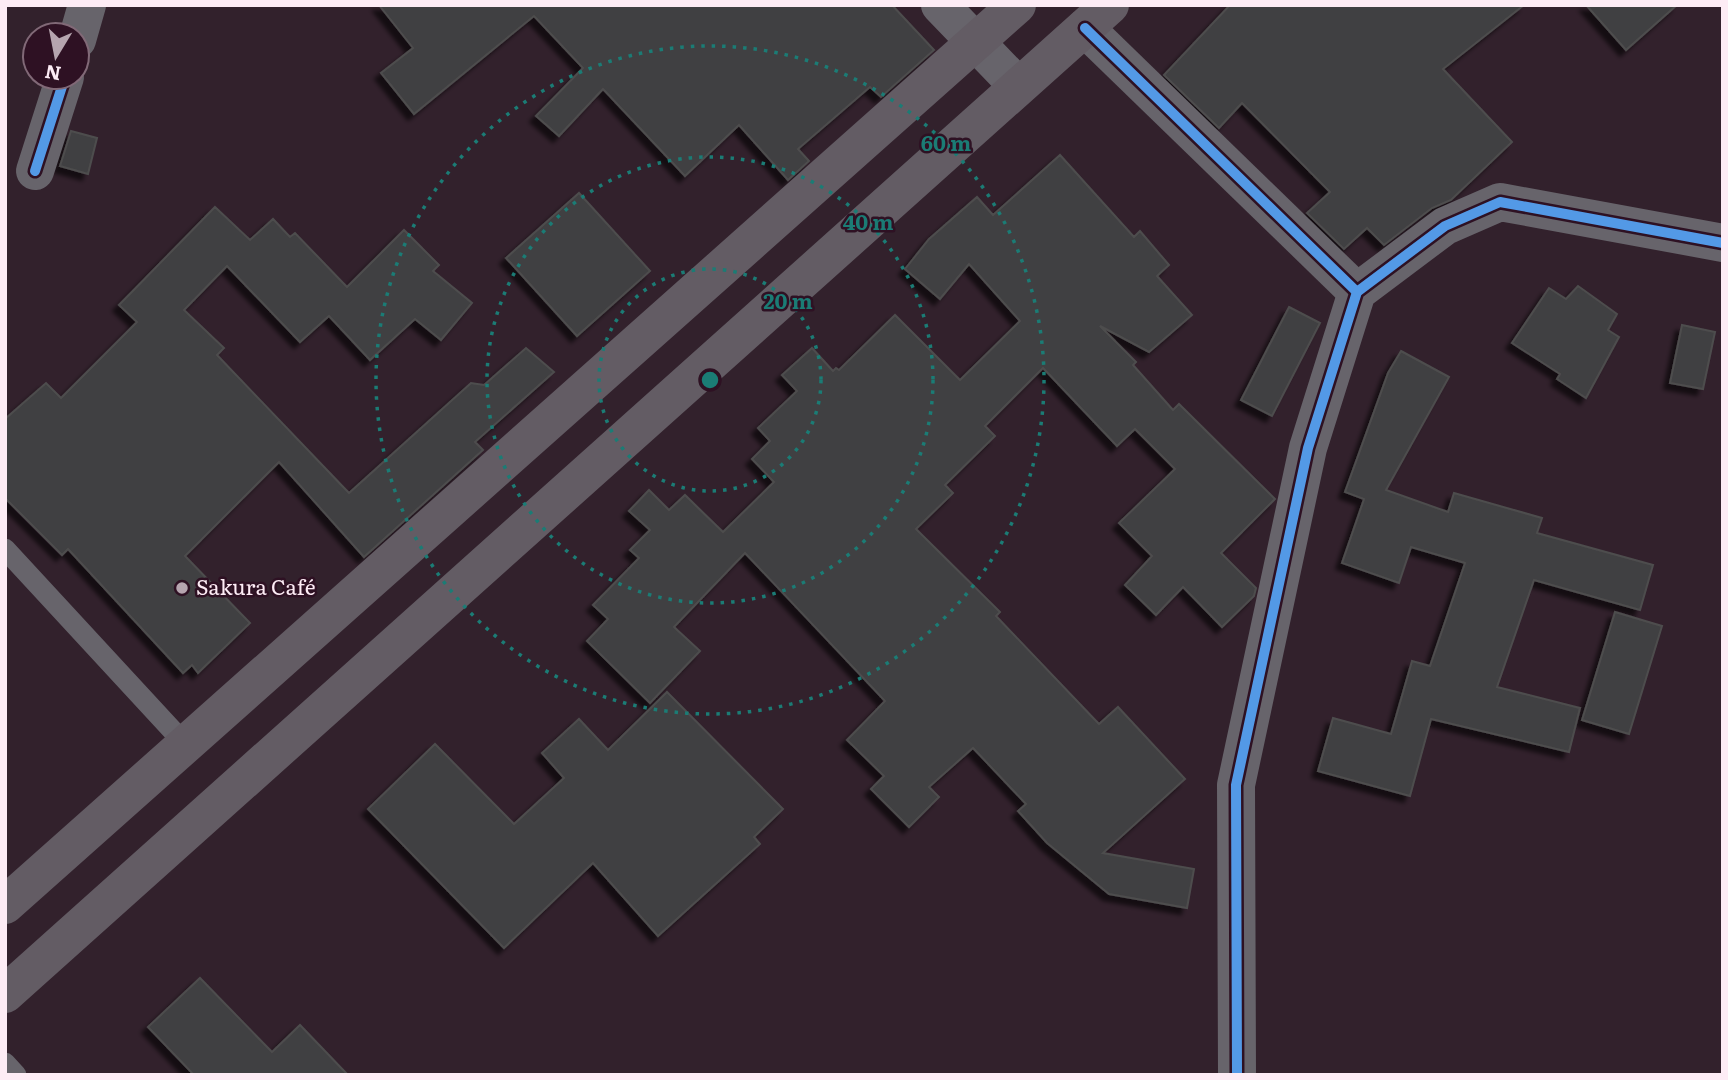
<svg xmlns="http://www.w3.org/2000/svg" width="1728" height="1080" viewBox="0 0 1728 1080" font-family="Literata,serif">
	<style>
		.building { fill: #414042; stroke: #4e4d4e; stroke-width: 2; filter: url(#shadow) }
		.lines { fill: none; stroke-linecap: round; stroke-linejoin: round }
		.service { stroke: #67646b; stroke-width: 21 }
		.minor { stroke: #67646b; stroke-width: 38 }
		.secondary { stroke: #635c64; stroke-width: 38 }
		.cycleway-casing { stroke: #2e1123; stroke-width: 15 }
		.cycleway { stroke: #5399e6; stroke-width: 10 }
		.ring { fill: none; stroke: #1b7c75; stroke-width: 3.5; stroke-dasharray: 3.5 7 }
		.poi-dot { fill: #b6a5af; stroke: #2e1123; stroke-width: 2.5 }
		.labels { text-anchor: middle; stroke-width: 5; stroke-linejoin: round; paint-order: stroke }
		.poi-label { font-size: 21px; fill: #fdecf5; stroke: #2e1123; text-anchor: start }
		.centre { fill: #1b7c75; stroke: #2e1123; stroke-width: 3.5 }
		.ring-label { font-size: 21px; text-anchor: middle; font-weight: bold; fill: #1b7c75; stroke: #2e1123; stroke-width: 5; stroke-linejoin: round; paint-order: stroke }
	</style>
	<defs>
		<filter id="shadow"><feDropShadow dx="-6" dy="6" stdDeviation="2" flood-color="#0009"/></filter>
	</defs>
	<rect width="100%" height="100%" fill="#32212c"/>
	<!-- building -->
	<g class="building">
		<path d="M379 5H892L934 50 881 97 870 87 798 149 809 161 788 180 739 125 685 176 603 89 559 136 536 116 583 68 534 16 414 114 381 73 413 48Z"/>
		<path d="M1230 5H1524L1443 69 1512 142 1451 200 1432 208 1384 245 1367 228 1344 249 1307 213 1330 192 1242 103 1219 128 1164 75Z"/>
		<path d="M1586 5H1677L1626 50Z"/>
		<path d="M71 131 97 138 88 174 60 166Z"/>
		<path d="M1060 155 1134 237 1140 231 1169 265 1157 276 1192 315 1149 352 1100 326 1136 362 1133 365 1173 410 1179 404 1275 499 1221 553 1256 588 1254 596 1222 627 1183 587 1156 615 1125 585 1152 556 1119 523 1175 469 1135 429 1117 446 1043 368 985 426 995 436 945 485 953 493 916 529 1000 612 996 616 1099 724 1118 707 1185 779 1103 853 1194 869 1187 908 1109 894 1047 843 1018 811 1026 804 973 748 929 787 939 797 909 827 871 789 884 776 847 740 885 701 745 553 674 627 700 651 650 703 587 641 608 619 593 605 639 558 630 550 650 530 629 511 649 490 669 510 685 495 723 532 774 482 752 459 770 441 758 428 797 391 782 375 812 348 833 371 836 368 839 370 895 315 960 380 1020 321 969 264 940 299 905 269 929 239 977 197 993 215Z"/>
		<path d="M579 193 650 271 577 336 506 258Z"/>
		<path d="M215 207 250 240 273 219 290 237 295 233 347 287 404 230 439 265 433 271 472 303 441 340 415 319 370 360 329 316 300 342 227 266 184 310 224 348 217 355 349 493 471 383 484 385 526 348 554 372 475 442 483 450 364 557 279 462 185 556 250 623 198 673 192 665 183 673 68 549 62 555 5 498V419L46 383 61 398 137 322 119 305Z"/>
		<path d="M1578 286 1617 314 1608 330 1619 337 1586 398 1557 379 1560 374 1512 343 1549 288 1566 299Z"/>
		<path d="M1289 307 1320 323 1272 416 1241 400Z"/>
		<path d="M1682 325 1715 332 1703 389 1670 383Z"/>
		<path d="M1401 351 1449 377 1386 490 1448 512 1454 493 1542 518 1537 533 1653 565 1640 610 1534 580 1497 687 1580 708 1569 752 1431 719 1410 796 1318 771 1333 718 1391 734 1412 661 1430 666 1465 563 1411 547 1399 583 1342 563 1364 499 1345 492 1388 373Z"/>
		<path d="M1615 612 1662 626 1629 734 1582 720Z"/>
		<path d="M667 692 783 809 754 837 760 844 658 936 593 863 504 948 368 809 435 744 514 824 564 778 542 753 579 719 608 750Z"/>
		<path d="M200 978 272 1052 300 1025 348 1075H194L148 1027Z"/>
	</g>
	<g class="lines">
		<!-- service -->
		<g class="service">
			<path d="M5 549 186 745"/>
			<path d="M5 1063 16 1075"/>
		</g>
		<!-- minor -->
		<g class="minor">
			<path d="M940 5 1017 85"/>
			<path d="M1085 28 1357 292"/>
			<path d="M77 40 87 5"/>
			<path d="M35 171 65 77"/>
			<path d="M1237 1075 1236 785 1308 448 1357 292 1445 226 1500 202 1723 243"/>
		</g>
		<!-- secondary -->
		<g class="secondary">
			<path d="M5 905 1017 5"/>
			<path d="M5 994 1110 5"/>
		</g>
		<defs>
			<g id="cycleway">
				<path d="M1085 28 1357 292"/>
				<path d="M35 171 65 77"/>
				<path d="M1237 1075 1236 785 1308 448 1357 292 1445 226 1500 202 1723 243"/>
			</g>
		</defs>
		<!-- cycleway casing -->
		<use href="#cycleway" class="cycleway-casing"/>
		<!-- cycleway -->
		<use href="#cycleway" class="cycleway"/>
	</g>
	<!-- distance rings -->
	<g class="ring">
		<circle cx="710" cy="380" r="111"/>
		<circle cx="710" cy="380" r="223"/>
		<circle cx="710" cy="380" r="334"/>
	</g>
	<!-- markers -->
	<circle class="poi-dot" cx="182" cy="588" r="7"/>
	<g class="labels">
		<!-- poi labels -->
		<g class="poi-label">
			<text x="196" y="595">Sakura Café</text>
		</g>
	</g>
	<circle cx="710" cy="380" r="10" class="centre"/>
	<g class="ring-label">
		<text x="946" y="151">60 m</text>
		<text x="868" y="230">40 m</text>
		<text x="788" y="309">20 m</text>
	</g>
	<!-- border -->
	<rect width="1728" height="1080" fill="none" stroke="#fdecf5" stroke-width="14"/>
	<!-- north arrow -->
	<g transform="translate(56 56) rotate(190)"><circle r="33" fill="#2e1123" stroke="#816977" stroke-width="2"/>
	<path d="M0-5L12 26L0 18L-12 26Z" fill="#b6a5af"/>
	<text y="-10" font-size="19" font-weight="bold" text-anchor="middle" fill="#fdecf5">N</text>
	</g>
</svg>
